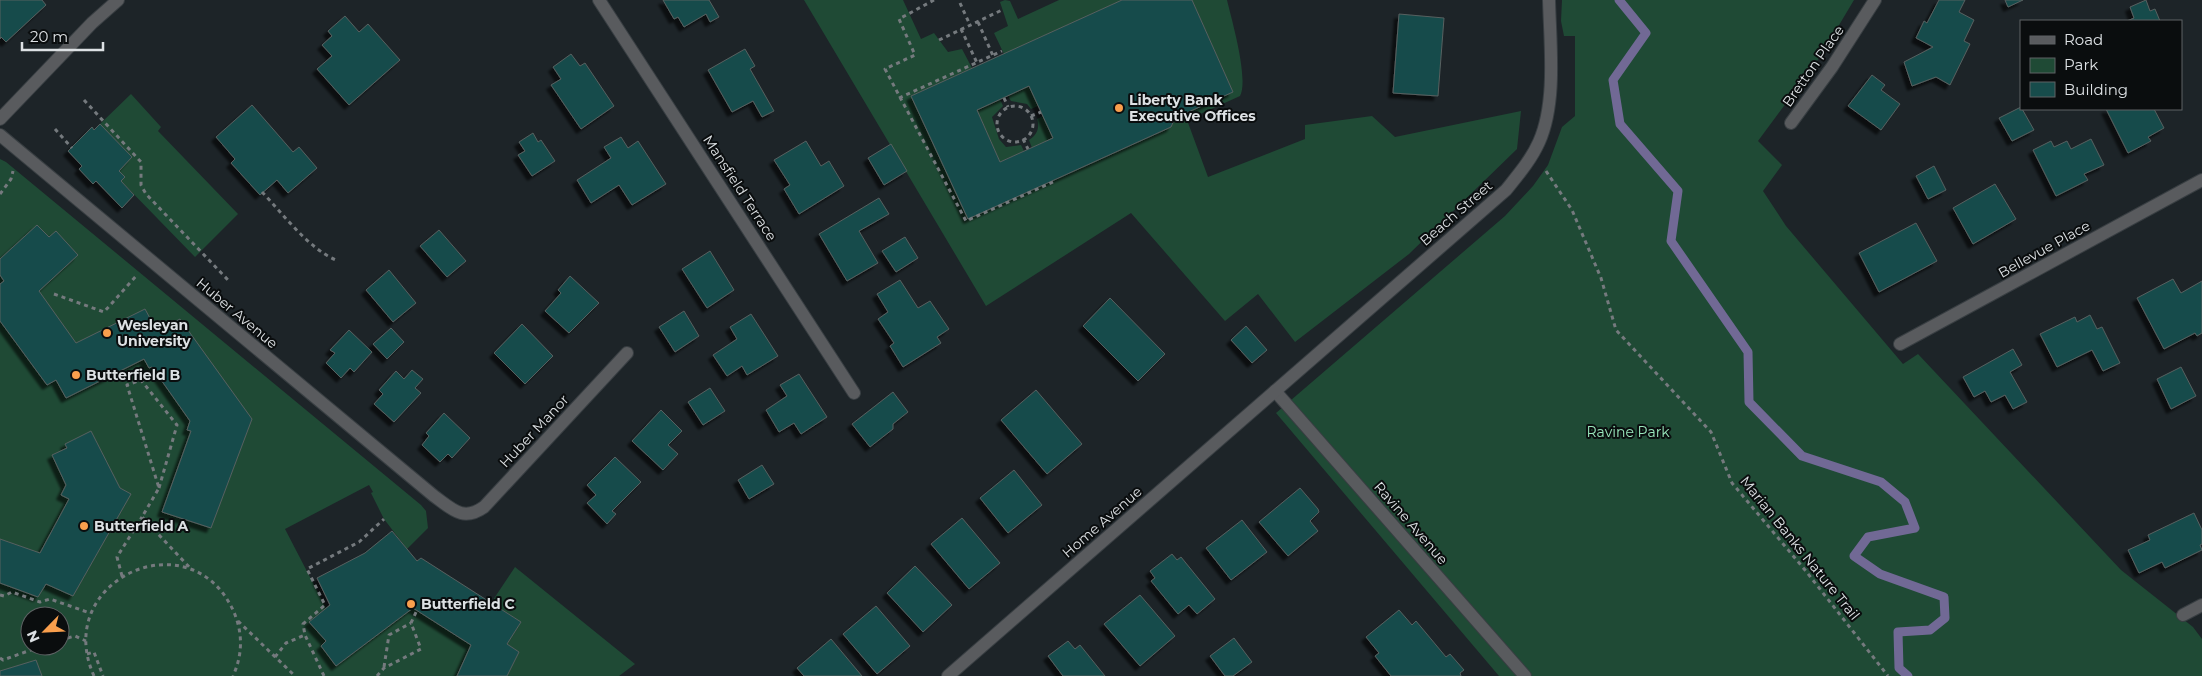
<svg xmlns="http://www.w3.org/2000/svg" width="2202" height="676" viewBox="0 0 2202 676" font-family="Montserrat,sans-serif">
	<style>
		.green { fill: #1f4a35; fill-rule: evenodd }
		.lines { fill: none; stroke-linecap: round; stroke-linejoin: round }
		.stream { stroke: #716995; stroke-width: 9 }
		.building { fill: #174c4b; stroke: #576060; fill-rule: evenodd; filter: url(#shadow) }
		.minor-casing { stroke: #383e42; stroke-width: 14 }
		.tertiary-casing { stroke: #383e42; stroke-width: 14 }
		.path { stroke: #757a7e; stroke-width: 3; stroke-dasharray: 4 4; stroke-linecap: butt }
		.minor { stroke: #595b5e; stroke-width: 12 }
		.tertiary { stroke: #595b5e; stroke-width: 12 }
		.poi-dot { fill: #f99f4d; stroke: #0a0d0e; stroke-width: 2 }
		.labels { text-anchor: middle; stroke-width: 4; stroke-linejoin: round; paint-order: stroke }
		.street-label { font-size: 14px; fill: #dde1e4; stroke: #0a0d0e }
		.poi-label { font-size: 14px; font-weight: bold; fill: #dde1e4; stroke: #0a0d0e; text-anchor: start }
		.park-label { font-size: 14px; fill: #9ae8bd; stroke: #0a0d0e }
	</style>
	<defs>
		<filter id="shadow"><feDropShadow dx="-4.5" dy="4.5" stdDeviation="1" flood-color="#0009"/></filter>
	</defs>
	<rect width="100%" height="100%" fill="#1d2428"/>
	<!-- green -->
	<g class="green">
		<path d="M804 0H903L921 39 934 33 948 52 962 49 972 68 911 96 968 219 1171 127 1175 118 1233 92 1192 0H1227C1232 21 1249 79 1240 96L1187 120 1208 177 1305 139V125L1372 116 1395 137 1521 111 1517 149 1409 254 1295 342 1258 294 1225 321 1131 213 986 306Z"/>
		<path d="M1005 0 1010 1 1018 19 1059 0H1122L1004 54 994 33 1008 26 1000 2Z"/>
		<path d="M1562 0H1854L1820 57 1758 141 1782 165 1763 191 1786 226 1903 364 1918 354 2121 570 2193 627 2202 639V676H1499L1276 413 1505 216 1533 186 1548 165 1562 127 1575 116V36H1564L1561 21Z"/>
		<path d="M1029 86 1038 106 1031 109 1027 104 1011 101 1008 96Z"/>
		<path d="M131 94 161 127 158 131 238 214 195 257 121 181 125 177 119 171 131 156 100 124Z"/>
		<path d="M1000 99 1003 106 992 117 999 139 1006 147 1021 145 1024 151 1000 162 977 110Z"/>
		<path d="M1043 116 1053 138 1032 148 1029 140C1037 135 1040 128 1037 119Z"/>
		<path d="M0 159 6 162 421 505 426 511 428 528 407 549 384 519 371 493 373 492 369 485 285 529 326 608 309 622 326 641 321 646 336 666 413 608 471 645 457 676H0ZM30 616H60V646H30Z"/>
		<path d="M515 567 635 664 619 676H507L519 652 507 644 521 622 491 603Z"/>
	</g>
	<g class="lines">
		<!-- stream -->
		<path class="stream" d="M1619 0 1646 33 1613 80 1620 124 1678 191 1671 241 1748 352 1749 402 1802 456 1881 482 1905 502 1915 528 1868 537 1854 556 1880 574 1944 597 1945 618 1930 630 1898 632 1899 668 1908 676"/>
	</g>
	<!-- building -->
	<g class="building">
		<path d="M0 0H42L46 5 6 42 1 37 0 39Z"/>
		<path d="M663 0H709L719 17 710 22 706 14 684 27 678 17 674 19Z"/>
		<path d="M1122 0H1192L1233 92 1175 118 1171 127 968 219 911 96ZM1029 86 1053 138 1000 162 977 110Z"/>
		<path d="M1939 0H1965L1959 12 1974 20 1964 41 1970 44 1950 85 1936 77 1912 86 1904 62 1933 47 1916 38 1924 21 1927 23Z"/>
		<path d="M2005 0H2023L2008 7Z"/>
		<path d="M2146 0 2150 11 2155 9 2160 21H2127L2134 18 2130 7Z"/>
		<path d="M1399 14 1444 18 1438 96 1393 93Z"/>
		<path d="M345 16 359 32 368 24 400 60 349 105 317 69 332 56 322 45 332 36 328 31Z"/>
		<path d="M745 49 755 66 750 69 774 111 762 117 753 101 732 112 708 70Z"/>
		<path d="M571 54 580 66 585 63 614 106 581 129 551 85 561 79 553 67Z"/>
		<path d="M1872 75 1885 85 1881 90 1900 104 1881 130 1848 106Z"/>
		<path d="M252 105 293 152 299 147 317 168 288 193 277 180 260 195 231 163 235 159 216 137Z"/>
		<path d="M2021 107 2034 130 2012 141 1999 118Z"/>
		<path d="M2106 109H2154L2164 128 2148 137 2151 141 2128 153Z"/>
		<path d="M100 124 132 157 119 171 125 177 121 181 134 195 122 208 96 181 93 184 79 169 82 166 68 151 92 127 94 130Z"/>
		<path d="M533 133 538 142 541 140 555 161 532 176 518 155 525 151 519 142Z"/>
		<path d="M621 137 628 148 638 141 666 184 632 205 619 185 591 203 577 180 611 158 604 147Z"/>
		<path d="M2091 139 2104 165 2084 174 2088 180 2056 196 2033 150 2051 141 2054 147 2067 141 2071 149Z"/>
		<path d="M806 141 821 166 829 161 844 186 799 214 784 189 790 185 774 160Z"/>
		<path d="M891 144 907 171 884 185 868 158Z"/>
		<path d="M1934 166 1946 190 1928 199 1916 176Z"/>
		<path d="M1995 184 2016 219 1973 244 1953 208Z"/>
		<path d="M879 198 889 214 859 231 878 263 847 281 819 234Z"/>
		<path d="M1916 223 1937 261 1879 292 1859 253Z"/>
		<path d="M37 225 49 237 56 231 78 255 39 291 76 343 145 309 157 331 180 319 252 419 211 528 162 512 191 431 187 430 190 421 152 367 149 368 144 359 66 398 56 380 47 385 0 321V284L4 281 0 275V259Z"/>
		<path d="M439 230 466 261 447 277 420 246Z"/>
		<path d="M905 237 918 258 896 272 882 251Z"/>
		<path d="M710 251 734 290 707 308 682 269Z"/>
		<path d="M389 270 416 303 393 322 366 290Z"/>
		<path d="M570 276 599 303 569 333 545 311 561 293 558 290Z"/>
		<path d="M2173 279 2181 293 2202 281V333L2197 336 2195 333 2164 349 2137 298Z"/>
		<path d="M900 280 918 308 930 301 949 329 937 337 941 343 903 367 890 346 894 343 878 319 888 312 877 294Z"/>
		<path d="M1110 298 1165 354 1138 381 1083 326Z"/>
		<path d="M684 311 699 336 675 352 659 327Z"/>
		<path d="M751 314 778 356 747 375 742 366 727 376 713 355 737 339 730 327Z"/>
		<path d="M2090 315 2097 329 2102 327 2120 363 2103 371 2092 350 2057 367 2040 334 2075 317 2077 322Z"/>
		<path d="M522 324 553 356 525 384 494 353Z"/>
		<path d="M1246 326 1267 350 1252 363 1231 340Z"/>
		<path d="M391 328 404 342 387 359 373 344Z"/>
		<path d="M349 330 372 352 354 372 350 368 341 378 326 363 335 353 330 350Z"/>
		<path d="M2013 349 2022 365 2010 372 2027 402 2013 409 2005 395 1991 402 1985 391 1974 397 1963 377Z"/>
		<path d="M2181 367 2196 396 2171 409 2157 379Z"/>
		<path d="M412 370 423 379 415 388 421 393 394 422 374 404 383 394 379 390 396 371 404 379Z"/>
		<path d="M799 374 827 417 801 434 794 423 779 432 766 410 787 396 780 385Z"/>
		<path d="M710 388 725 411 703 425 688 402Z"/>
		<path d="M1036 390 1082 444 1047 474 1001 420Z"/>
		<path d="M893 392 908 412 893 424V429L870 447 852 424Z"/>
		<path d="M661 410 682 431 668 445 678 454 663 470 632 441Z"/>
		<path d="M444 413 470 438 452 458 448 454 440 462 422 445 429 436 426 433Z"/>
		<path d="M91 431 120 488 131 494 73 596 46 584 38 597 0 583V539L40 553 69 499 61 495 66 485 52 455 67 448 65 444Z"/>
		<path d="M615 457 641 482 612 511 616 514 607 524 587 503 596 495 587 485Z"/>
		<path d="M762 465 774 484 749 499 738 480Z"/>
		<path d="M1014 470 1042 505 1008 533 980 498Z"/>
		<path d="M1300 488 1318 509 1319 512 1310 521 1318 531 1288 556 1259 522Z"/>
		<path d="M2194 513 2202 530V544L2200 545 2202 550 2165 568 2162 562 2139 573 2128 550 2150 540 2148 535Z"/>
		<path d="M962 518 1000 563 969 589 931 544Z"/>
		<path d="M1242 520 1267 552 1231 580 1206 548Z"/>
		<path d="M392 531 417 561 421 558 521 622 507 644 519 652 507 676H457L471 645 413 608 336 666 321 646 326 641 309 622 330 605 317 578 365 553Z"/>
		<path d="M1172 554 1177 560 1181 557 1215 599 1197 614 1189 605 1178 614 1151 581 1155 578 1150 571Z"/>
		<path d="M915 566 952 605 923 632 887 593Z"/>
		<path d="M1140 595 1175 636 1140 666 1104 624Z"/>
		<path d="M876 606 910 646 877 674 843 634Z"/>
		<path d="M1399 610 1412 625 1416 621 1446 657 1450 654 1464 670 1460 673 1461 676H1391L1375 656 1379 653 1366 637Z"/>
		<path d="M1234 638 1252 662 1233 676H1225L1210 656Z"/>
		<path d="M831 639 862 676H804L797 668Z"/>
		<path d="M1068 641 1075 649 1080 645 1105 676H1063L1048 656Z"/>
		<path d="M36 660 42 676H0V671Z"/>
	</g>
	<g class="lines">
		<defs>
			<g id="minor">
				<path d="M599 0 854 393"/>
				<path d="M1791 123 1832 67 1875 0"/>
				<path d="M0 135 434 496C452 509 463 522 484 507L627 353"/>
				<path d="M1900 344 2202 180"/>
				<path d="M1275 391 1525 676"/>
				<path d="M2183 615 2202 605"/>
				<path d="M948 676 1506 190C1518 175 1531 160 1539 142 1557 102 1550 43 1549 0"/>
			</g>
			<path id="tertiary" d="M0 119 92 23 118 0"/>
		</defs>
		<!-- minor casing -->
		<use href="#minor" class="minor-casing"/>
		<!-- tertiary casing -->
		<use href="#tertiary" class="tertiary-casing"/>
		<!-- path -->
		<g class="path">
			<path d="M934 0 899 19 915 55 885 69 966 221 1053 182"/>
			<path d="M960 3 970 25"/>
			<path d="M978 22 994 58"/>
			<path d="M961 29 978 65"/>
			<path d="M939 40 1002 10"/>
			<path d="M899 98 1002 51"/>
			<path d="M1004 98 1008 107"/>
			<path d="M84 100 141 162V185L146 194 228 280"/>
			<circle cx="1015" cy="124" r="18"/>
			<path d="M1031 116 1041 112"/>
			<path d="M55 129 72 148"/>
			<path d="M1023 139 1028 149"/>
			<path d="M1546 171 1572 210 1601 278 1616 330 1711 432 1732 483 1805 570 1888 676"/>
			<path d="M262 192C283 214 309 249 336 260"/>
			<path d="M0 194 11 179 13 171"/>
			<path d="M54 294 104 312 137 275"/>
			<path d="M159 488 177 425 141 380 127 385 159 488 142 517 192 570"/>
			<path d="M122 576 117 557 142 517"/>
			<path d="M0 595 4 596 12 592 40 602 50 599 90 613"/>
			<path d="M238 621 295 676"/>
			<path d="M60 640 75 636 86 641"/>
			<path d="M87 654 94 652 103 676"/>
			<path d="M275 657 286 643 305 635"/>
			<path d="M0 658 3 660 42 646"/>
			<path d="M384 667 389 635 411 623"/>
			<path d="M94 676C51 581 189 517 233 610 243 632 243 654 233 676"/>
			<path d="M324 676 305 635 303 624 325 605 307 569 359 542 384 519"/>
			<path d="M377 676 384 668 421 649 411 623 417 610"/>
		</g>
		<!-- minor -->
		<use href="#minor" class="minor"/>
		<!-- tertiary -->
		<use href="#tertiary" class="tertiary"/>
	</g>
	<!-- markers -->
	<g class="poi-dot">
		<circle cx="1119" cy="108" r="5"/>
		<circle cx="107" cy="333" r="5"/>
		<circle cx="76" cy="375" r="5"/>
		<circle cx="84" cy="526" r="5"/>
		<circle cx="411" cy="604" r="5"/>
	</g>
	<g class="labels">
		<!-- street labels -->
		<g class="street-label">
			<text transform="translate(1813 66) rotate(-55)" y="5">Bretton Place</text>
			<text transform="translate(740 188) rotate(57)" y="5">Mansfield Terrace</text>
			<text transform="translate(1456 213) rotate(-41)" y="5">Beach Street</text>
			<text transform="translate(2044 249) rotate(-29)" y="5">Bellevue Place</text>
			<text transform="translate(237 313) rotate(40)" y="5">Huber Avenue</text>
			<text transform="translate(534 431) rotate(-47)" y="5">Huber Manor</text>
			<text transform="translate(1102 522) rotate(-41)" y="5">Home Avenue</text>
			<text transform="translate(1411 523) rotate(49)" y="5">Ravine Avenue</text>
			<text transform="translate(1800 548) rotate(51)" y="5">Marian Banks Nature Trail</text>
		</g>
		<!-- poi labels -->
		<g class="poi-label">
			<text x="1129" y="105">Liberty Bank<tspan x="1129" dy="16">Executive Offices</tspan></text>
			<text x="117" y="330">Wesleyan<tspan x="117" dy="16">University</tspan></text>
			<text x="86" y="380">Butterfield B</text>
			<text x="94" y="531">Butterfield A</text>
			<text x="421" y="609">Butterfield C</text>
		</g>
		<!-- park labels -->
		<g class="park-label">
			<text x="1628" y="437">Ravine Park</text>
		</g>
	</g>
	<!-- legend -->
	<rect x="2020" y="20" width="162" height="90" fill="#0a0d0e" stroke="#5e6264"/>
	<rect x="2030" y="36" width="25" height="8" fill="#595b5e" stroke="#5e6264"/>
	<text x="2064" y="45" font-size="15" fill="#dde1e4">Road</text>
	<rect x="2030" y="58" width="25" height="15" fill="#1f4a35" stroke="#5e6264"/>
	<text x="2064" y="70" font-size="15" fill="#dde1e4">Park</text>
	<rect x="2030" y="82" width="25" height="15" fill="#174c4b" stroke="#5e6264"/>
	<text x="2064" y="95" font-size="15" fill="#dde1e4">Building</text>
	<!-- north arrow -->
	<g transform="translate(45 631) rotate(246)"><circle r="24" fill="#0a0d0e" stroke="#5e6264"/>
	<path d="M0-4L9 19L0 12L-9 19Z" fill="#f99f4d"/>
	<text y="-8" font-size="14" font-weight="bold" text-anchor="middle" fill="#dde1e4">N</text>
	</g>
	<!-- scale -->
	<path d="M22 42v8h81v-8" fill="none" stroke="#dde1e4" stroke-width="2.5"/>
	<text x="30" y="42" font-size="15" fill="#dde1e4" stroke="#0a0d0e" stroke-width="4" paint-order="stroke">20 m</text>
</svg>
